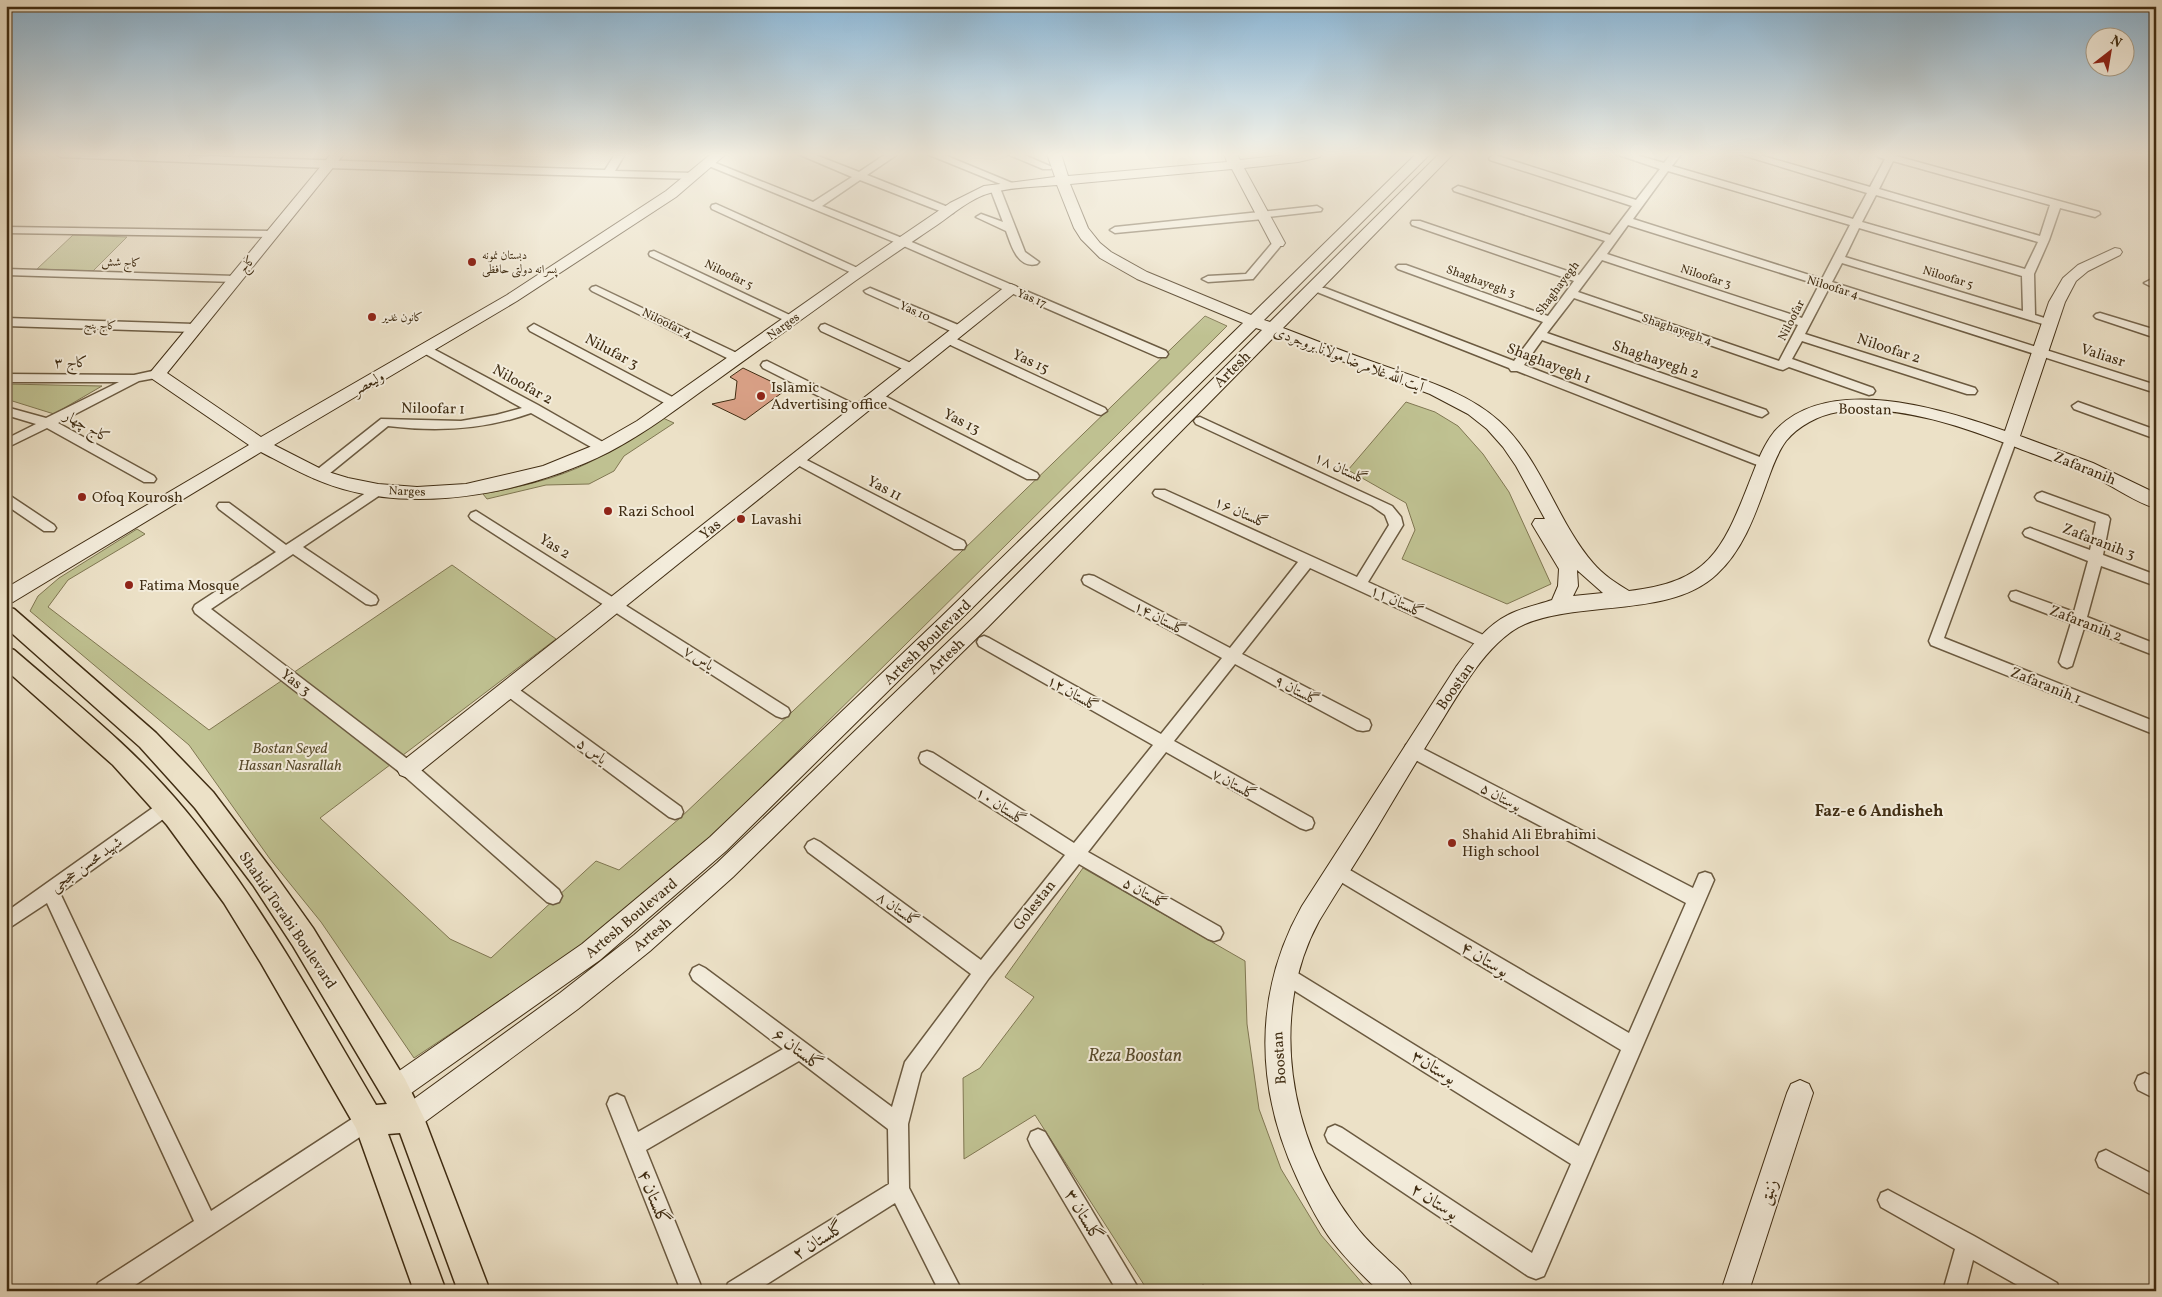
<svg xmlns="http://www.w3.org/2000/svg" width="2162" height="1297" viewBox="0 0 2162 1297" font-family="Vollkorn,Amiri,serif">
	<style>
		.green { fill: #bfc191; stroke: #807752 }
		.building { fill: #daa187; stroke: #402d13 }
		.lines { fill: none; stroke-linecap: round; stroke-linejoin: round }
		.street-casing { stroke: #6b5a40; stroke-width: 3 }
		.secondary-casing { stroke: #402d13; stroke-width: 2 }
		.primary-casing { stroke: #402d13; stroke-width: 3 }
		.street { fill: #f3ecdb; fill-rule: evenodd }
		.secondary { fill: #f3ecdb; fill-rule: evenodd }
		.primary { fill: #ece1c7; fill-rule: evenodd }
		.poi-dot { fill: #8f2418; stroke: #f3ecdb; stroke-width: 2 }
		.labels { text-anchor: middle; stroke-width: 4; stroke-linejoin: round; paint-order: stroke }
		.far-poi-label { font-size: 12px; fill: #402d13; stroke: #f3ecdb; text-anchor: start }
		.far-street-label { font-size: 12px; fill: #402d13; stroke: #f3ecdb }
		.street-label { font-size: 15px; fill: #402d13; stroke: #f3ecdb }
		.poi-label { font-size: 15px; fill: #402d13; stroke: #f3ecdb; text-anchor: start }
		.park-label { font-size: 15px; font-style: italic; fill: #594b2c; stroke: #f3ecdb }
		.neighbourhood-label { font-size: 16px; font-weight: bold; fill: #402d13; stroke: #f3ecdb }
		.near-street-label { font-size: 18px; fill: #402d13; stroke: #f3ecdb }
		.near-park-label { font-size: 18px; font-style: italic; fill: #594b2c; stroke: #f3ecdb }
	</style>
	<rect width="100%" height="100%" fill="#ece1c7"/>
	<filter id="stains"><feTurbulence type="fractalNoise" baseFrequency=".004" numOctaves="4"/><feColorMatrix values="0 0 0 0 .2 0 0 0 0 .09 0 0 0 0 .02 0 0 0 .5 -.17"/></filter>
	<radialGradient id="worn" r=".72"><stop offset=".6" stop-color="#630" stop-opacity="0"/><stop offset="1" stop-color="#630" stop-opacity=".3"/></radialGradient>
	<!-- green -->
	<g class="green">
		<path d="M73 235 127 237 93 271 37 269Z"/>
		<path d="M1205 316 1227 326 686 862 611 924 524 985 414 1058 321 922 270 859 189 745 30 611 38 596 59 578 137 529 145 534 68 580 48 607 209 730 452 565 556 639 320 818 450 939 491 958 596 861 619 870 680 818 962 551Z"/>
		<path d="M6 384 102 386 54 414 6 399Z"/>
		<path d="M1406 402 1435 412 1458 426 1483 454 1509 492 1551 584 1507 604 1402 559 1415 530 1406 503 1348 470Z"/>
		<path d="M663 418 674 423 624 456 614 471 589 484 546 485 487 499 483 494C519 487 557 479 590 462 616 450 640 434 663 418Z"/>
		<path d="M1083 868 1245 961 1247 1024 1259 1109 1281 1169 1321 1235 1369 1291H1210L1203 1284 1197 1291H1148L1035 1115 964 1159 963 1078 980 1068 1034 997 1005 977Z"/>
	</g>
	<!-- building -->
	<path class="building" d="M743 368 787 389 745 420 712 404 735 399 737 381 730 377Z"/>
	<g class="lines">
		<defs>
			<g id="street">
				<path d="M56 154H142L605 170 615 154H625L615 171 694 173 699 176 694 179 329 168 61 157Z"/>
				<path d="M798 154H813L859 172 886 154H898L867 175 953 209 954 211 953 213H945L860 180 822 206 907 240 1166 351 1168 354 1166 357H1158L899 244 704 164 705 162H713L813 202 852 177Z"/>
				<path d="M927 154H942L1017 185 1012 188 1008 187Z"/>
				<path d="M1007 154H1022L1052 167 1051 169H1043Z"/>
				<path d="M1616 154H1633L1664 163 1671 154H1681L1672 166 1853 219 1867 193 1739 154H1756L1870 187 1885 159 1878 157 1877 154H1897L1896 156 2099 212 2100 214 2095 217 2060 208 2049 240 2034 274 2035 315 2054 321 2056 323 2054 325H2046L1842 263 1832 282 2156 385V393L1829 288 1805 334 1975 388 1977 391 1975 394H1967L1802 341 1792 359 1873 388 1875 391 1873 394 1869 395 1789 367 1783 370 1779 369 1574 298 1547 333 1766 410 1768 413 1762 417 1758 416 1542 340 1524 365 1770 461 1772 464 1770 467 1765 468 1517 371H1511L1509 368 1317 292 1315 290 1317 288H1325L1514 361 1543 322 1398 269 1396 267 1398 265H1406L1548 316 1574 281 1412 225 1411 223 1412 221H1420L1579 275 1605 241 1454 191 1453 189 1458 186 1462 187 1610 235 1632 206 1490 160 1489 158 1494 155 1498 156 1636 200 1660 169ZM1893 161 2050 205 2040 236 1879 189ZM1668 171 1850 225 1822 279 1633 219ZM1876 195 2038 242 2025 269 1862 222ZM1628 225 1819 285 1802 318 1607 254ZM1859 228 2022 276 2023 311 1845 257ZM1602 260 1798 325 1779 361 1578 292Z"/>
				<path d="M995 185 1000 188 1025 252 1039 262 1037 264C1017 269 1011 244 1006 231L976 217 981 214 1003 222 990 188Z"/>
				<path d="M716 204 862 270 864 272 858 275 854 274 712 209 711 207 712 205Z"/>
				<path d="M1317 206 1322 209 1321 211 1268 217 1263 219 1115 233 1110 230 1115 227Z"/>
				<path d="M6 227 272 231 277 234 272 237 6 233Z"/>
				<path d="M1278 240 1283 243 1253 279 1208 282 1202 279 1208 276 1246 274 1274 241Z"/>
				<path d="M654 251 796 318 798 320 796 322H788L650 256 649 254 650 252Z"/>
				<path d="M6 269 235 276 241 279 235 282 6 275Z"/>
				<path d="M2150 280 2156 281V289L2144 283Z"/>
				<path d="M596 286 741 355 743 358 737 362 733 361 592 291 590 289 592 287Z"/>
				<path d="M870 288 963 327 965 330 963 333H955L866 293 864 291Z"/>
				<path d="M2100 313 2156 330V338L2096 318 2094 316 2096 314Z"/>
				<path d="M6 318 194 324 200 328 194 332 6 326Z"/>
				<path d="M534 324 678 400 680 403 678 406H670L530 331 528 328Z"/>
				<path d="M825 324 915 365 917 368 911 372 907 371 821 331 819 328 821 325Z"/>
				<path d="M948 335 1105 408 1107 411 1101 415 1097 414 944 342 942 339 944 336Z"/>
				<path d="M426 345 538 405 608 445 609 448 603 452 598 451 531 413C484 430 437 432 388 426L324 478H314L312 475 314 472 381 419 461 421 496 415 522 408 422 352 420 349Z"/>
				<path d="M767 361 862 408 864 411 858 415 854 414 763 368 761 365 763 362Z"/>
				<path d="M157 370 161 371 163 374 161 377 139 381 58 423 154 476 156 479 154 482H144L47 428 6 448V439L36 424 6 415V407L46 418 119 382H6V374L134 375Z"/>
				<path d="M877 392 1037 473 1039 476 1037 479H1027L873 399 871 396 873 393Z"/>
				<path d="M2078 402 2156 430V439L2074 409 2072 406Z"/>
				<path d="M1200 417 1392 506 1401 517 1403 525 1368 582 1492 639 1494 643 1492 647 1487 649 1482 647 1310 568 1242 654 1369 720 1371 725 1369 730 1363 731 1357 730 1235 664 1174 741 1312 818 1314 823 1312 828 1306 830 1300 828 1166 752 1088 852 1220 927 1223 933 1220 939 1214 941 1208 939 1079 864 989 978 921 1073 908 1124 909 1188 962 1291H939L895 1203 756 1291H725L728 1283 889 1184 888 1129 799 1061 646 1150 703 1291H681L607 1104 610 1097 617 1094 624 1097 638 1132 783 1049 693 980 690 974 693 968 699 965 705 968 892 1107 905 1062 971 974 808 852 805 847 808 842 814 839 820 842 981 960 1065 855 921 763 919 758 921 753 927 751 933 753 1074 843 1153 745 979 646 977 642 979 638 984 636 989 638 1161 734 1222 658 1084 584 1082 580 1084 576 1089 575 1094 576 1230 648 1298 562 1155 496 1153 493 1155 490H1165L1357 577 1389 525 1385 515 1372 506 1196 424 1194 421 1196 418Z"/>
				<path d="M2011 435 2017 439 1944 638 2156 722V735L1931 645 1929 641 2005 439Z"/>
				<path d="M797 455 964 541 966 545 964 549H954L792 462 790 459 792 456Z"/>
				<path d="M378 485 383 487 385 490 383 493 303 547 376 596 378 600 376 604 371 605 366 604 293 554 211 609 414 764 559 890 562 896 559 902 553 904 547 902 402 774 195 613 193 609 195 605 276 552 219 509 217 506 219 503H229L286 545Z"/>
				<path d="M2042 492 2108 516 2110 519 2103 555 2156 575V586L2101 566 2087 617 2156 644V656L2084 628 2072 666 2067 668 2062 666 2059 662 2071 623 2011 600 2009 596 2011 592 2016 591 2074 612 2088 561 2025 536 2023 533 2025 530 2030 528 2090 550 2096 522 2037 500 2035 497 2037 494Z"/>
				<path d="M6 493 54 525 56 528 54 531H44L6 505Z"/>
				<path d="M476 511 788 708 790 712 788 716 782 718 776 716 471 519 469 516 471 513Z"/>
				<path d="M508 683 513 685 681 807 683 812 681 817 675 819 669 817 503 693 500 689 503 685Z"/>
				<path d="M1412 743 1693 888 1699 874 1705 872 1711 874 1714 880 1544 1276 1536 1279 1528 1276 1328 1142 1325 1135 1328 1128 1335 1125 1342 1128 1532 1253 1571 1164 1279 981 1276 975 1279 969 1285 966 1291 969 1579 1146 1621 1050 1331 876 1328 871 1331 866 1337 863 1343 866 1629 1033 1686 903 1406 755 1404 750 1406 745Z"/>
				<path d="M167 800 173 802 175 807 173 812 60 893 211 1211 361 1113 368 1110 375 1113 378 1120 375 1127 126 1291H95L98 1283 194 1221 47 903 6 930V912L161 802Z"/>
				<path d="M2145 1073 2156 1078V1099L2138 1090 2135 1083 2138 1076Z"/>
				<path d="M1038 1129 1045 1132 1140 1291H1117L1031 1146 1028 1139 1031 1132Z"/>
				<path d="M2106 1150 2156 1176V1197L2099 1167 2096 1160 2099 1153Z"/>
				<path d="M1888 1190 1974 1236 2057 1283 2060 1291H2028L1973 1260 1965 1291H1943L1955 1249 1881 1207 1878 1200 1881 1193Z"/>
			</g>
			<g id="secondary">
				<path d="M331 154H344L167 373 261 437 507 295 666 191 711 154H726L676 197 517 301 274 445 325 471 348 478 378 484 417 487 466 484 543 466 597 444 637 421 853 269 950 203 984 186 1055 177 1047 154H1061L1068 176 1227 162 1224 154H1237L1240 160 1295 154H1321L1320 157 1298 162 1244 168 1285 243 1283 246H1273L1271 243 1232 169 1070 184 1088 228 1100 243 1111 252 1147 272 1251 315 1416 154H1430L1264 320 1270 322 1439 154H1453L1283 328C1315 340 1347 353 1379 364 1420 379 1466 391 1499 421 1542 460 1556 520 1593 563 1603 575 1616 583 1629 591 1708 582 1722 552 1749 483 1756 466 1762 447 1774 432 1826 372 1943 409 2005 431L2049 302 2063 278 2078 265 2115 248 2120 249 2122 252 2120 255 2088 271 2076 281 2065 302 2020 436 2093 463 2149 490 2156 494V508C2136 503 2115 487 2096 478 2072 468 2047 459 2023 450 1966 428 1900 403 1838 412 1819 415 1798 426 1786 441 1777 453 1772 468 1767 482 1755 515 1743 550 1717 574 1671 618 1583 600 1525 624 1487 640 1457 697 1436 730 1416 762 1397 794 1378 826 1359 858 1338 889 1319 921 1268 1014 1289 1138 1352 1221 1361 1234 1373 1246 1385 1257 1396 1268 1408 1276 1414 1291H1379C1362 1275 1346 1259 1332 1241 1318 1222 1307 1200 1297 1178 1255 1088 1253 993 1302 906L1456 667C1470 648 1486 626 1508 615 1521 608 1537 605 1552 600L1558 586 1559 569 1532 524 1535 519H1545L1516 466 1503 447 1487 429 1468 414 1430 394 1275 336 988 627 733 877 650 951 578 1009 418 1127 409 1131 400 1127 396 1118 400 1109 560 993 634 935 717 863 974 617 1262 330 1256 328 726 851 600 960 404 1098 395 1102 386 1098 382 1089 386 1080 582 944 710 837 940 618 1243 323 1137 279 1100 258 1081 239 1074 228 1057 185C1035 187 1012 187 990 193 971 198 953 214 937 225 909 244 882 262 855 281 808 315 760 349 713 383 679 407 646 433 609 452 532 491 427 513 343 489 314 481 288 466 261 452L13 602 6 604V588L249 445 151 378 149 374ZM1577 570 1603 593 1573 596 1578 586Z"/>
				<path d="M1011 284 1016 286 1019 289 1016 292 416 775 408 778 400 775 397 769 400 763 1006 286Z"/>
				<path d="M1800 1080 1809 1084 1813 1093 1749 1291H1721L1787 1093 1791 1084Z"/>
			</g>
			<path id="primary" d="M6 607 14 609 156 733 213 792 271 869 313 928 405 1079 424 1118 490 1291H458L400 1133 388 1134 446 1291H414L356 1128 261 963 224 903 167 825 113 765 6 670V647L14 650C73 701 135 749 185 810 260 900 316 1004 376 1105L387 1104 293 946 253 885 195 808 140 747 6 628Z"/>
		</defs>
		<!-- street casing -->
		<use href="#street" class="street-casing"/>
		<!-- secondary casing -->
		<use href="#secondary" class="secondary-casing"/>
		<!-- primary casing -->
		<use href="#primary" class="primary-casing"/>
		<!-- street -->
		<use href="#street" class="street"/>
		<!-- secondary -->
		<use href="#secondary" class="secondary"/>
		<!-- primary -->
		<use href="#primary" class="primary"/>
	</g>
	<!-- sky -->
	<linearGradient id="sky" x2="0" y2="1"><stop stop-color="#8ab7d8"/><stop offset="0.46" stop-color="#f6f2e6"/><stop offset="1" stop-color="#f6f2e6" stop-opacity="0"/></linearGradient>
	<rect width="2162" height="336" fill="url(#sky)"/>
	<!-- markers -->
	<g class="poi-dot">
		<circle cx="472" cy="262" r="5"/>
		<circle cx="372" cy="317" r="5"/>
		<circle cx="761" cy="396" r="5"/>
		<circle cx="82" cy="497" r="5"/>
		<circle cx="608" cy="511" r="5"/>
		<circle cx="741" cy="519" r="5"/>
		<circle cx="129" cy="585" r="5"/>
		<circle cx="1452" cy="843" r="5"/>
	</g>
	<g class="labels">
		<!-- far-poi labels -->
		<g class="far-poi-label">
			<text x="482" y="259">دبستان نمونه<tspan x="482" dy="14">پسرانه دولتی حافظی</tspan></text>
			<text x="382" y="321">کانون غدیر</text>
		</g>
		<!-- far-street labels -->
		<g class="far-street-label">
			<text transform="translate(121 262) rotate(2)" y="4">کاج شش</text>
			<text transform="translate(247 264) rotate(-50)" y="4">کاج</text>
			<text transform="translate(729 274) rotate(26)" y="4">Niloofar 5</text>
			<text transform="translate(1706 276) rotate(18)" y="4">Niloofar 3</text>
			<text transform="translate(1948 277) rotate(17)" y="4">Niloofar 5</text>
			<text transform="translate(1481 281) rotate(20)" y="4">Shaghayegh 3</text>
			<text transform="translate(1833 287) rotate(17)" y="4">Niloofar 4</text>
			<text transform="translate(1557 288) rotate(-53)" y="4">Shaghayegh</text>
			<text transform="translate(1032 298) rotate(23)" y="4">Yas 17</text>
			<text transform="translate(915 311) rotate(24)" y="4">Yas 10</text>
			<text transform="translate(1791 320) rotate(-63)" y="4">Niloofar</text>
			<text transform="translate(667 323) rotate(26)" y="4">Niloofar 4</text>
			<text transform="translate(100 325) rotate(2)" y="4">کاج پنج</text>
			<text transform="translate(783 326) rotate(-36)" y="4">Narges</text>
			<text transform="translate(1677 329) rotate(19)" y="4">Shaghayegh 4</text>
			<text transform="translate(407 491) rotate(2)" y="4">Narges</text>
		</g>
		<!-- street labels -->
		<g class="street-label">
			<text transform="translate(1889 348) rotate(18)" y="5">Niloofar 2</text>
			<text transform="translate(612 351) rotate(28)" y="5">Nilufar 3</text>
			<text transform="translate(2103 355) rotate(18)" y="5">Valiasr</text>
			<text transform="translate(1349 359) rotate(21)" y="5">آیت الله غلامرضا مولانا بروجردی</text>
			<text transform="translate(1656 359) rotate(19)" y="5">Shaghayegh 2</text>
			<text transform="translate(1031 361) rotate(25)" y="5">Yas 15</text>
			<text x="71" y="367">کاج ۳</text>
			<text transform="translate(1549 363) rotate(21)" y="5">Shaghayegh 1</text>
			<text transform="translate(1232 369) rotate(-45)" y="5">Artesh</text>
			<text transform="translate(368 383) rotate(-30)" y="5">ولیعصر</text>
			<text transform="translate(523 384) rotate(29)" y="5">Niloofar 2</text>
			<text transform="translate(433 408) rotate(1)" y="5">Niloofar 1</text>
			<text transform="translate(1865 409) rotate(1)" y="5">Boostan</text>
			<text transform="translate(962 421) rotate(27)" y="5">Yas 13</text>
			<text transform="translate(87 426) rotate(29)" y="5">کاج چهار</text>
			<text transform="translate(1341 468) rotate(25)" y="5">گلستان ۱۸</text>
			<text transform="translate(2085 468) rotate(22)" y="5">Zafaranih</text>
			<text transform="translate(885 488) rotate(28)" y="5">Yas 11</text>
			<text transform="translate(1241 512) rotate(24)" y="5">گلستان ۱۶</text>
			<text transform="translate(710 529) rotate(-39)" y="5">Yas</text>
			<text transform="translate(2099 541) rotate(21)" y="5">Zafaranih 3</text>
			<text transform="translate(555 546) rotate(32)" y="5">Yas 2</text>
			<text transform="translate(1397 601) rotate(25)" y="5">گلستان ۱۱</text>
			<text transform="translate(1160 618) rotate(28)" y="5">گلستان ۱۴</text>
			<text transform="translate(2086 623) rotate(21)" y="5">Zafaranih 2</text>
			<text transform="translate(927 642) rotate(-44)" y="5">Artesh Boulevard</text>
			<text transform="translate(946 656) rotate(-44)" y="5">Artesh</text>
			<text transform="translate(699 658) rotate(33)" y="5">یاس ۷</text>
			<text transform="translate(296 682) rotate(38)" y="5">Yas 3</text>
			<text transform="translate(2046 685) rotate(22)" y="5">Zafaranih 1</text>
			<text transform="translate(1455 686) rotate(-55)" y="5">Boostan</text>
			<text transform="translate(1297 690) rotate(28)" y="5">گلستان ۹</text>
			<text transform="translate(1073 693) rotate(30)" y="5">گلستان ۱۲</text>
			<text transform="translate(592 751) rotate(36)" y="5">یاس ۵</text>
			<text transform="translate(1234 784) rotate(29)" y="5">گلستان ۷</text>
			<text transform="translate(1501 797) rotate(28)" y="5">بوستان ۵</text>
			<text transform="translate(1001 806) rotate(33)" y="5">گلستان ۱۰</text>
			<text transform="translate(86 864) rotate(-35)" y="5">شهید محسن حججی</text>
			<text transform="translate(1145 893) rotate(30)" y="5">گلستان ۵</text>
			<text transform="translate(1034 905) rotate(-52)" y="5">Golestan</text>
			<text transform="translate(898 909) rotate(36)" y="5">گلستان ۸</text>
			<text transform="translate(631 918) rotate(-40)" y="5">Artesh Boulevard</text>
			<text transform="translate(288 920) rotate(56)" y="5">Shahid Torabi Boulevard</text>
			<text transform="translate(652 934) rotate(-40)" y="5">Artesh</text>
			<text transform="translate(1279 1058) rotate(-94)" y="5">Boostan</text>
		</g>
		<!-- poi labels -->
		<g class="poi-label">
			<text x="771" y="392">Islamic<tspan x="771" dy="17">Advertising office</tspan></text>
			<text x="92" y="502">Ofoq Kourosh</text>
			<text x="618" y="516">Razi School</text>
			<text x="751" y="524">Lavashi</text>
			<text x="139" y="590">Fatima Mosque</text>
			<text x="1462" y="839">Shahid Ali Ebrahimi<tspan x="1462" dy="17">High school</tspan></text>
		</g>
		<!-- park labels -->
		<g class="park-label">
			<text x="290" y="753">Bostan Seyed<tspan x="290" dy="17">Hassan Nasrallah</tspan></text>
		</g>
		<!-- neighbourhood labels -->
		<g class="neighbourhood-label">
			<text x="1879" y="816">Faz-e 6 Andisheh</text>
		</g>
		<!-- near-street labels -->
		<g class="near-street-label">
			<text transform="translate(1485 959) rotate(31)" y="6">بوستان ۴</text>
			<text transform="translate(798 1049) rotate(37)" y="6">گلستان ۶</text>
			<text transform="translate(1434 1067) rotate(32)" y="6">بوستان۳</text>
			<text transform="translate(1768 1192) rotate(-72)" y="6">زنبق</text>
			<text transform="translate(654 1197) rotate(68)" y="6">گلستان ۴</text>
			<text transform="translate(1435 1201) rotate(33)" y="6">بوستان ۲</text>
			<text transform="translate(1084 1215) rotate(59)" y="6">گلستان ۳</text>
			<text transform="translate(818 1240) rotate(-32)" y="6">گلستان ۲</text>
		</g>
		<!-- near-park labels -->
		<g class="near-park-label">
			<text x="1135" y="1061">Reza Boostan</text>
		</g>
	</g>
	<!-- margin -->
	<rect width="2162" height="1297" fill="none" stroke="#ece1c7" stroke-width="25"/>
	<rect x="8" y="8" width="2147" height="1282" fill="none" stroke="#402d13" stroke-width="2.5"/>
	<rect x="12" y="12" width="2137" height="1272" fill="none" stroke="#402d13"/>
	<!-- north arrow -->
	<g transform="translate(2110 52) rotate(31)"><circle r="24" fill="#f3ecdb" stroke="#aba08b"/>
	<path d="M0-4L9 19L0 12L-9 19Z" fill="#8f2418"/>
	<text y="-8" font-size="14" font-weight="bold" text-anchor="middle" fill="#402d13">N</text>
	</g>
	<rect width="100%" height="100%" filter="url(#stains)"/>
	<rect width="100%" height="100%" fill="url(#worn)"/>
</svg>
